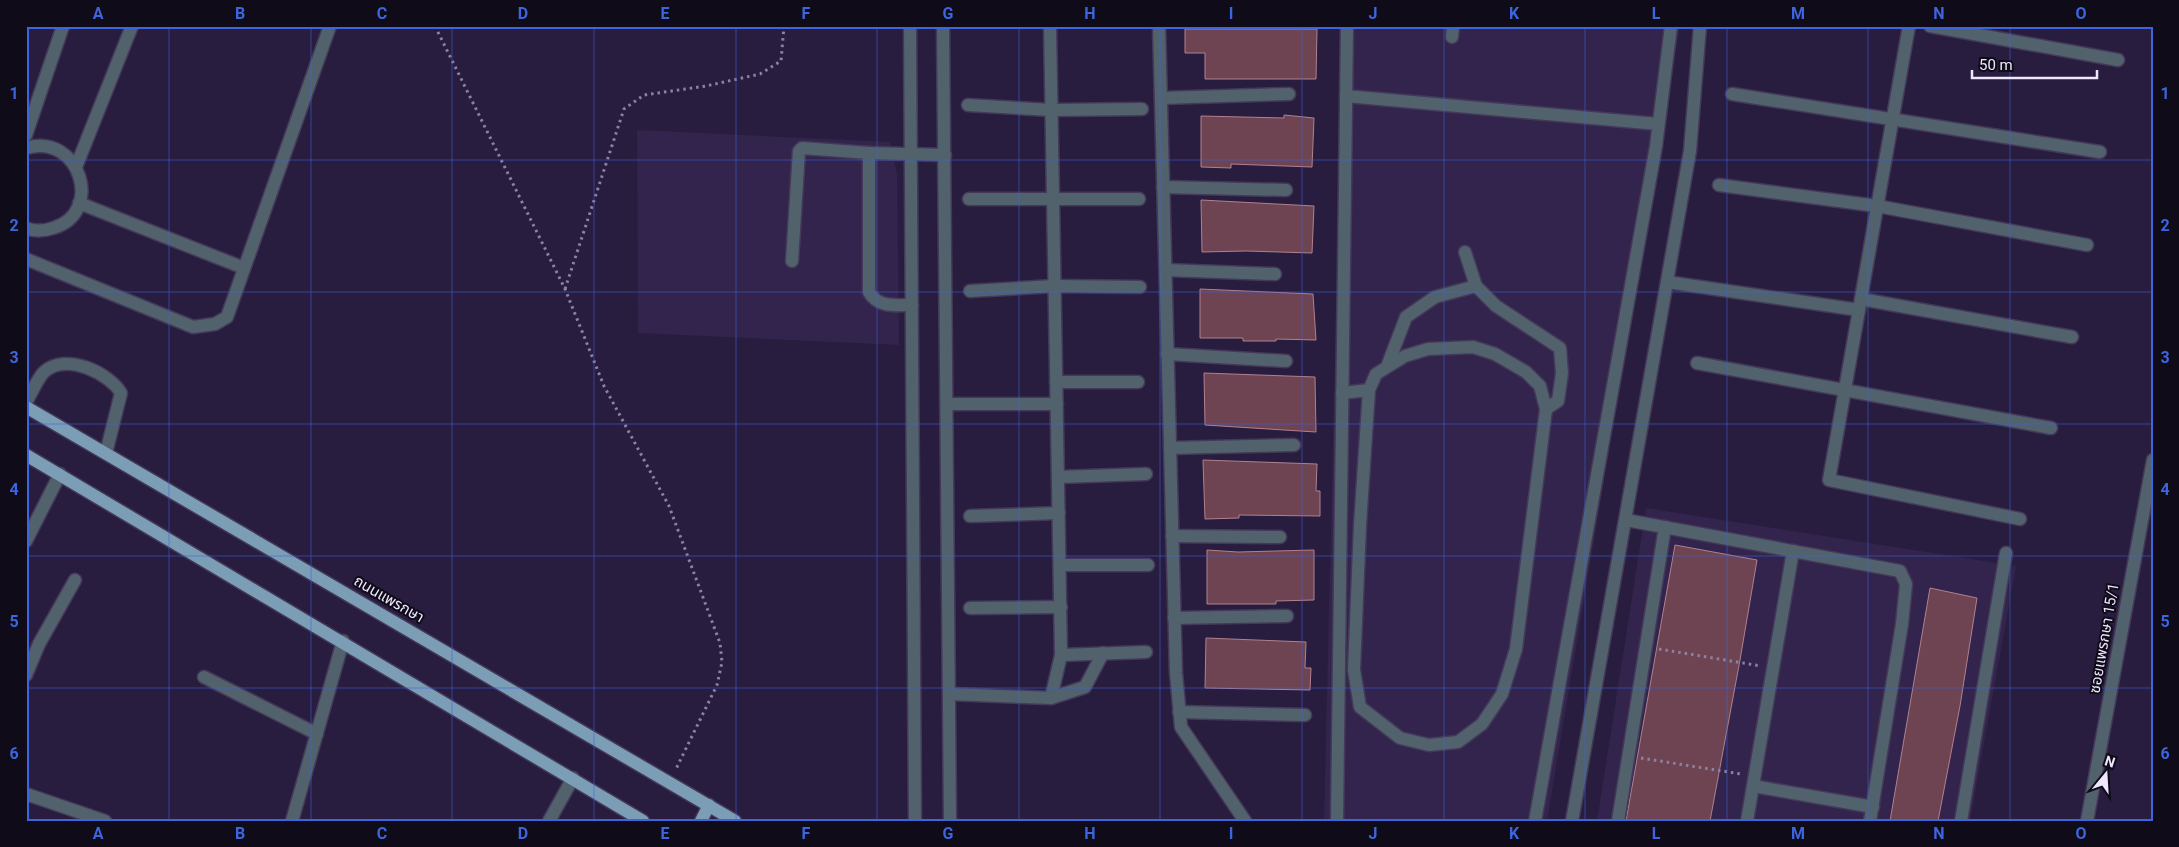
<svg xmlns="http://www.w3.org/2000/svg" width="2179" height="847" viewBox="0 0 2179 847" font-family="Roboto,'Noto Sans Thai',sans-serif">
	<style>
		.built { fill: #32244c }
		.building { fill: #6e4452; stroke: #b08190 }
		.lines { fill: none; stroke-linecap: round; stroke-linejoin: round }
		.minor-casing { stroke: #443959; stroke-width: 15 }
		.major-casing { stroke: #443959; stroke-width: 15 }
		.path { stroke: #8b829e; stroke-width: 3; stroke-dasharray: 2.5 4; stroke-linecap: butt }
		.minor { stroke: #51626d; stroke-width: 12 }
		.major { stroke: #7b9eb6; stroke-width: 12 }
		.grid { fill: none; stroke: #3c65de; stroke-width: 1; stroke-opacity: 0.55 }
		.labels { text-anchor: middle; stroke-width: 4; stroke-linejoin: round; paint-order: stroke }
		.street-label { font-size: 15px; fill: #eee8fe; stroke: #0f0b19 }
		.neatline { fill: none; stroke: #3c65de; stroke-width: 2 }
		.grid-label { font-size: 16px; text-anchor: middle; font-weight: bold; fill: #3c65de }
	</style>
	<rect width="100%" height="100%" fill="#281d3e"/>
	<!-- built -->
	<g class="built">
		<path d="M1343 26H1680L1547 821H1324Z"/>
		<path d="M637 130 890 142 897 175 899 345 638 333Z"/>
		<path d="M1646 508 2016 566 1970 821H1597Z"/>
	</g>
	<!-- building -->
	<g class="building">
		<path d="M1185 29H1317L1316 79H1205V53H1185Z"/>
		<path d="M1284 115 1314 118 1312 167 1231 164V168L1201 167V116L1284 118Z"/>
		<path d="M1201 200 1314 206 1312 253 1246 251 1202 252Z"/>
		<path d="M1200 289 1313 294 1316 340 1276 339V341H1243V338H1200Z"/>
		<path d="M1204 373 1315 377 1316 432 1205 425Z"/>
		<path d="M1203 460 1317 464 1316 491H1320V516L1239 515V518L1205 519Z"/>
		<path d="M1675 545 1757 560 1740 660 1710 821H1626Z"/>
		<path d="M1207 550 1238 552 1314 550V600L1276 601V604H1207Z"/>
		<path d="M1930 588 1977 598 1960 706 1938 821H1890Z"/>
		<path d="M1206 638 1306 642 1305 668H1311L1310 690 1205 688Z"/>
	</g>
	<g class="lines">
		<defs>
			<g id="minor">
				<path d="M910 26 915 821"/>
				<path d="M943 26 950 821"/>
				<path d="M1050 26 1061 655 1051 698"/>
				<path d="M1159 26 1176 673 1181 727 1245 821"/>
				<path d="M1909 26 1829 480 2020 519"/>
				<path d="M1930 26 2118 60"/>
				<path d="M1452 37 1453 26"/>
				<path d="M1732 94 2100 152"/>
				<path d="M1346 96 1658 124"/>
				<path d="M1161 98 1289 94"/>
				<path d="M968 105 1051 110 1142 109"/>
				<path d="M26 135 63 26"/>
				<path d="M26 148C80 132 105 213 53 228 44 231 35 232 26 228"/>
				<path d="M869 153 945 155"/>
				<path d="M76 167 132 26"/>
				<path d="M1719 185 1877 206 2087 245"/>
				<path d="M1163 187 1286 190"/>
				<path d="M969 199H1139"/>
				<path d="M79 203 244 268"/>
				<path d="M1465 252 1476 286 1496 306 1560 348 1562 373 1558 401 1546 409"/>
				<path d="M26 259 193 327 215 324 227 317 330 26"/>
				<path d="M792 261 799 151 802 148 869 153V292C878 308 896 305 912 305"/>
				<path d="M1166 270 1275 274"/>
				<path d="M1667 282 1859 310"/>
				<path d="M970 291 1054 286 1140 287"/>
				<path d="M1861 299 2072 337"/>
				<path d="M1167 354 1286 361"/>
				<path d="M1697 363 2051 428"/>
				<path d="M1388 364 1406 317 1435 297 1476 286"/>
				<path d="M1056 382H1138"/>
				<path d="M1342 393 1369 390 1376 374 1405 356 1428 349 1473 347 1495 354 1526 372 1540 386 1546 409 1516 649 1502 694 1482 724 1458 742 1429 745 1400 738 1360 707 1354 670 1360 525 1369 390"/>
				<path d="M26 402C32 393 37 379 44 372 66 352 109 373 121 393L106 453"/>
				<path d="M948 404H1057"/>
				<path d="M1170 448 1294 445"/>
				<path d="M1058 477 1146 474"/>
				<path d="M970 516 1059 513"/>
				<path d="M1626 520 1900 571 1906 584 1902 624 1870 821"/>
				<path d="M1172 536 1280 537"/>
				<path d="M26 541 60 474"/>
				<path d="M1060 565H1148"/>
				<path d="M970 608 1061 607"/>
				<path d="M1174 618 1287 616"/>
				<path d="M1061 655 1146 652"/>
				<path d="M26 675 39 644 75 580"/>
				<path d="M204 677 317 734"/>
				<path d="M949 694 1051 698 1085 687 1103 653"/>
				<path d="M1179 712 1305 715"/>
				<path d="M1753 786 1873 807"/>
				<path d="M26 794 105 821"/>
				<path d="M292 821 343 641"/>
				<path d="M549 821 573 778"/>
				<path d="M1337 821 1347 26"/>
				<path d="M1535 821 1656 146 1671 26"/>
				<path d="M1572 821 1690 151 1700 26"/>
				<path d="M1618 821 1665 527"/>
				<path d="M1747 821 1793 551"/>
				<path d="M1961 821 2006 553"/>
				<path d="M2087 821 2153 460"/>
			</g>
			<g id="major">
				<path d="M26 407 735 821"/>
				<path d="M26 455 643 821"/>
				<path d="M701 821 709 805"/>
			</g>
		</defs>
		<!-- minor casing -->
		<use href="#minor" class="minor-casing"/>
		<!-- major casing -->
		<use href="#major" class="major-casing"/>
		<!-- path -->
		<g class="path">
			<path d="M435 26 565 289 604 386 669 506 720 643 722 662 717 685 675 771"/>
			<path d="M565 289 624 109 644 95 706 86 760 74 781 61 784 26"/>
			<path d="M1659 649 1761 666"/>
			<path d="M1641 758 1741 774"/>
		</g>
		<!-- minor -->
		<use href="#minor" class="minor"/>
		<!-- major -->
		<use href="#major" class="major"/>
	</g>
	<!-- grid -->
	<path class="grid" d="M169 26V821M311 26V821M452 26V821M594 26V821M736 26V821M877 26V821M1019 26V821M1160 26V821M1302 26V821M1444 26V821M1585 26V821M1727 26V821M1868 26V821M2010 26V821M26 160H2153M26 292H2153M26 424H2153M26 556H2153M26 688H2153"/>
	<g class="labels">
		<!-- street labels -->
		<g class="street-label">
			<text transform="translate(389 599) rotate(30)" y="5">ถนนแพรกษา</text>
			<text transform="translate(2104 638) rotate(-80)" y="5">ซอยแพรกษา 15/1</text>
		</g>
	</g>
	<!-- border -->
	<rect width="2179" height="847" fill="none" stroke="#0f0b19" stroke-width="55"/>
	<!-- north arrow -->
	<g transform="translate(2106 774) rotate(18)" stroke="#0f0b19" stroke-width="4" paint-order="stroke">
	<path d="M0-4L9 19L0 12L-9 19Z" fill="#eee8fe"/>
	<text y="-8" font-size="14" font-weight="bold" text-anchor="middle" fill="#eee8fe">N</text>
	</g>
	<!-- scale -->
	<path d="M1972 70v8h125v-8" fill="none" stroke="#eee8fe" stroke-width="2.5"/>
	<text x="1979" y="70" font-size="15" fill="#eee8fe" stroke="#0f0b19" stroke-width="4" paint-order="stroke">50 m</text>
	<rect x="28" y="28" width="2124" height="792" class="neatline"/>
	<g class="grid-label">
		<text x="98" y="19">A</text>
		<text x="240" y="19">B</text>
		<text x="382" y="19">C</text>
		<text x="523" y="19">D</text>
		<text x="665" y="19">E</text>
		<text x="806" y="19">F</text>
		<text x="948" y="19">G</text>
		<text x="1090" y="19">H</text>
		<text x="1231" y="19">I</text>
		<text x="1373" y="19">J</text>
		<text x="1514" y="19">K</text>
		<text x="1656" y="19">L</text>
		<text x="1798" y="19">M</text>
		<text x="1939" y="19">N</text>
		<text x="2081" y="19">O</text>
		<text x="14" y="99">1</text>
		<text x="2165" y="99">1</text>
		<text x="14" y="231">2</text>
		<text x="2165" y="231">2</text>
		<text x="14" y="363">3</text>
		<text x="2165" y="363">3</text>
		<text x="14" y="495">4</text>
		<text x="2165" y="495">4</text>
		<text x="14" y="627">5</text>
		<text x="2165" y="627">5</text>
		<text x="14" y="759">6</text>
		<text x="2165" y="759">6</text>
		<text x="98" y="839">A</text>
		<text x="240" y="839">B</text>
		<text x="382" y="839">C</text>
		<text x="523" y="839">D</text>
		<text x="665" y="839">E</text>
		<text x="806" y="839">F</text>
		<text x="948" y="839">G</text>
		<text x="1090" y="839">H</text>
		<text x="1231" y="839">I</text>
		<text x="1373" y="839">J</text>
		<text x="1514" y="839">K</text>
		<text x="1656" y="839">L</text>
		<text x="1798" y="839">M</text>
		<text x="1939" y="839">N</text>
		<text x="2081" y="839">O</text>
	</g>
</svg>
